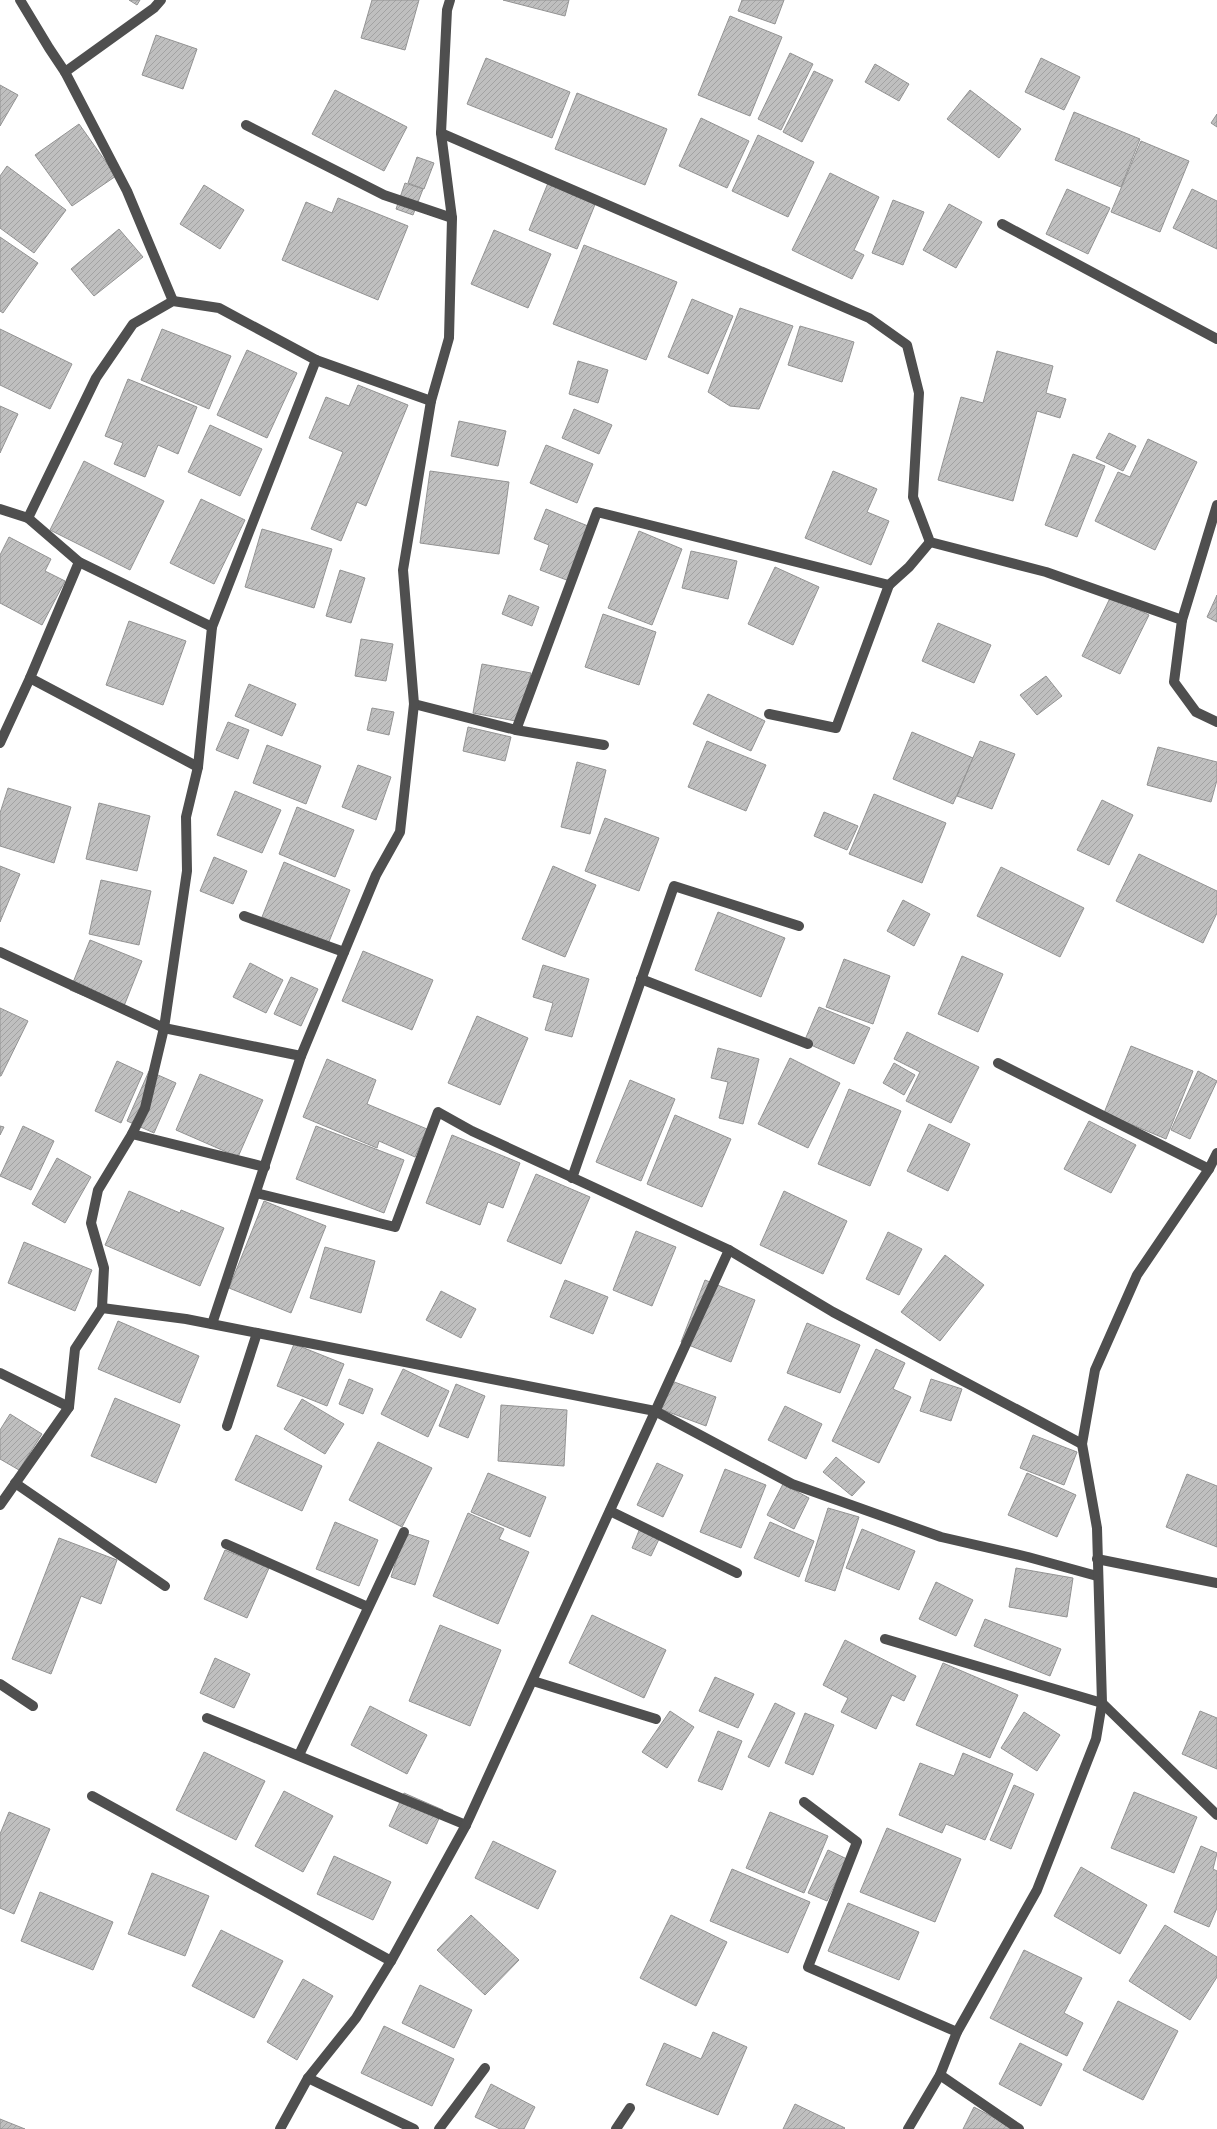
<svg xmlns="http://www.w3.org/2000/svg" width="1217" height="2129" viewBox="0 0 1217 2129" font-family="Roboto,sans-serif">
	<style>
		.building { fill: url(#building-hatch); stroke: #939393 }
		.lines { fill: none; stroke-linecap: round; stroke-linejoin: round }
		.minor { stroke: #4f4f4f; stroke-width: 10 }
	</style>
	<defs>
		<pattern id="building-hatch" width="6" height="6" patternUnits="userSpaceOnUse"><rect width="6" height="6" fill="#bfbfbf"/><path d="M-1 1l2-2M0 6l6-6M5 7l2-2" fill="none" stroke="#a2a2a2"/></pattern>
	</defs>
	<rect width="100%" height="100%" fill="#fff"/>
	<!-- building -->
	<g class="building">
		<path d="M129 0H140L137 5Z"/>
		<path d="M372 0H419L405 50 361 38Z"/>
		<path d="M503 0H569L565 16Z"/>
		<path d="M742 0H784L775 24 738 11Z"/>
		<path d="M730 16 782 37 750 116 698 95Z"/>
		<path d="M156 35 197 49 183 89 142 75Z"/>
		<path d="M790 53 813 64 781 130 758 119Z"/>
		<path d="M486 58 570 92 552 138 467 104Z"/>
		<path d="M1041 58 1080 77 1064 110 1025 92Z"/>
		<path d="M875 64 909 84 899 101 865 82Z"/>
		<path d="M814 71 833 80 802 142 783 132Z"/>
		<path d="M0 85 18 95 0 126Z"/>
		<path d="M335 90 407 127 384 171 312 134Z"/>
		<path d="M970 90 1021 129 999 158 947 119Z"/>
		<path d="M577 93 667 129 645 185 555 149Z"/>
		<path d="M1074 112 1140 139 1121 187 1055 160Z"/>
		<path d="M1217 114V127L1211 123Z"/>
		<path d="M701 118 749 141 727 188 679 166Z"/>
		<path d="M79 124 116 176 72 206 35 155Z"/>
		<path d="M758 135 814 162 788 217 732 191Z"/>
		<path d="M1141 141 1189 161 1160 232 1111 212Z"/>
		<path d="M417 157 434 163 424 189 408 183Z"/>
		<path d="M7 166 66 210 34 253 0 228V176Z"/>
		<path d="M830 173 879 197 854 250 864 255 852 279 792 250Z"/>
		<path d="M405 183 423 189 413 215 396 209Z"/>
		<path d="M548 183 596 202 577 249 529 230Z"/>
		<path d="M204 185 244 210 220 249 180 224Z"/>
		<path d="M1067 189 1110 208 1088 254 1046 234Z"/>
		<path d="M1192 189 1217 201V249L1173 228Z"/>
		<path d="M338 198 408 226 378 300 282 260 306 202 332 213Z"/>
		<path d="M893 200 924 212 903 265 872 253Z"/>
		<path d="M949 204 982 222 956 268 923 250Z"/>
		<path d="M119 229 143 257 94 296 71 269Z"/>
		<path d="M494 230 551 254 528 308 471 284Z"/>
		<path d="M0 237 38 263 3 313 0 311Z"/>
		<path d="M584 245 677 282 646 360 553 324Z"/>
		<path d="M692 299 733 316 708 374 668 357Z"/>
		<path d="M740 308 793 326 759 409 730 406 708 392Z"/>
		<path d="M800 326 854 342 842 382 788 365Z"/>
		<path d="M0 329 72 364 50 409 0 385Z"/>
		<path d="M162 329 231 356 209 409 141 380Z"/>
		<path d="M247 350 297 373 267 438 217 415Z"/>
		<path d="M997 351 1053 366 1046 393 1066 399 1060 418 1037 411 1013 501 938 480 961 397 983 403Z"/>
		<path d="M578 361 608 370 598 403 569 394Z"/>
		<path d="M128 379 197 407 178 454 158 445 145 477 114 464 123 443 105 436Z"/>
		<path d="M358 385 408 405 366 506 357 502 341 541 311 529 343 452 309 438 326 397 349 406Z"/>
		<path d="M0 406 18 414 0 453Z"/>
		<path d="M574 409 612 425 599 454 562 438Z"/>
		<path d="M459 421 506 431 498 466 451 456Z"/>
		<path d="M210 425 262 449 240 496 188 472Z"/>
		<path d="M1109 433 1136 446 1123 471 1096 458Z"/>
		<path d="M1148 439 1197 462 1155 550 1095 521 1118 472 1130 477Z"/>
		<path d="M546 445 593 464 577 503 530 483Z"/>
		<path d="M1073 454 1105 466 1077 537 1045 525Z"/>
		<path d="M84 461 164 501 130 570 50 530Z"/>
		<path d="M430 471 509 482 499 554 420 543Z"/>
		<path d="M833 471 877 489 867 512 889 521 871 565 805 538Z"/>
		<path d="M201 499 245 520 214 584 170 563Z"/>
		<path d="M546 509 593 528 572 582 540 570 549 545 534 539Z"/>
		<path d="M262 529 332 549 314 608 245 587Z"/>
		<path d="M639 531 682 549 652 625 608 608Z"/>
		<path d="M9 537 51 559 45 571 65 581 42 625 0 603V555Z"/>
		<path d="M691 551 737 561 728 599 682 588Z"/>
		<path d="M775 567 819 587 793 645 748 624Z"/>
		<path d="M340 570 365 578 351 623 326 616Z"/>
		<path d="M509 595 539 607 532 626 502 614Z"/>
		<path d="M1217 595V622L1207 617Z"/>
		<path d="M1111 596 1149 615 1120 674 1082 656Z"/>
		<path d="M603 614 656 632 639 685 585 667Z"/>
		<path d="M129 621 186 641 163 705 106 685Z"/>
		<path d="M938 623 991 645 974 683 922 661Z"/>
		<path d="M361 639 393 644 386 681 355 676Z"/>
		<path d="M482 664 531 673 521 722 473 713Z"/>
		<path d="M1046 676 1062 696 1037 715 1020 695Z"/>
		<path d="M249 684 296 704 282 736 235 716Z"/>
		<path d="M708 694 765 721 751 751 693 724Z"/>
		<path d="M372 708 394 712 389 735 367 730Z"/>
		<path d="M228 722 249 730 238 759 216 750Z"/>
		<path d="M468 727 511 737 505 761 463 751Z"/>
		<path d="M912 732 973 758 953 804 893 779Z"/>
		<path d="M707 741 766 765 746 811 688 787Z"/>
		<path d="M980 741 1015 754 992 809 957 796Z"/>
		<path d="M267 745 321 766 306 804 253 783Z"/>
		<path d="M1158 747 1217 762V780L1211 802 1147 785Z"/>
		<path d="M577 762 606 770 590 834 561 827Z"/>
		<path d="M358 765 391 777 376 820 342 807Z"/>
		<path d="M8 788 71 807 54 863 0 846V813Z"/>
		<path d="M235 791 281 810 262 853 217 835Z"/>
		<path d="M874 794 946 823 922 883 849 854Z"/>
		<path d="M1102 800 1133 815 1109 865 1077 850Z"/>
		<path d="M99 803 150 816 137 871 86 859Z"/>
		<path d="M297 807 354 830 335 877 279 854Z"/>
		<path d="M824 812 858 826 847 850 814 836Z"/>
		<path d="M605 818 659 838 639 891 585 871Z"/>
		<path d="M1139 854 1217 891V913L1203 943 1116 901Z"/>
		<path d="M214 857 247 871 233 904 200 891Z"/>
		<path d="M284 862 350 890 328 944 262 917Z"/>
		<path d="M0 866 20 874 0 922Z"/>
		<path d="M553 866 596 885 565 957 522 939Z"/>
		<path d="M1001 867 1084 908 1060 957 977 916Z"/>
		<path d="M101 880 151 891 139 945 89 934Z"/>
		<path d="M903 900 930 914 914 946 887 931Z"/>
		<path d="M718 912 785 938 761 997 695 970Z"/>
		<path d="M90 940 142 961 122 1011 70 990Z"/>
		<path d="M363 951 433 980 412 1030 342 1001Z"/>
		<path d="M962 956 1003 974 978 1032 938 1014Z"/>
		<path d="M844 959 890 976 873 1024 826 1007Z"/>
		<path d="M250 963 283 980 266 1013 233 997Z"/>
		<path d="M543 965 589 979 572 1037 545 1030 553 1003 533 997Z"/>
		<path d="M291 977 318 989 301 1026 274 1014Z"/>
		<path d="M819 1007 870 1028 854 1064 804 1042Z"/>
		<path d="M0 1008 28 1021 1 1076H0Z"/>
		<path d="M477 1016 528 1038 500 1105 448 1083Z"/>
		<path d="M907 1032 979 1067 951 1123 906 1101 920 1072 894 1059Z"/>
		<path d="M1131 1046 1193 1071 1166 1139 1104 1113Z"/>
		<path d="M718 1048 759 1059 743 1124 719 1118 728 1082 711 1078Z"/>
		<path d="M790 1058 840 1083 808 1148 758 1124Z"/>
		<path d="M327 1059 376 1080 367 1104 427 1129 415 1157 379 1141 377 1148 303 1117Z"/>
		<path d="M117 1061 143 1073 121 1123 95 1111Z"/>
		<path d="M894 1063 915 1075 904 1095 883 1083Z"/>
		<path d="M149 1071 176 1083 154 1133 127 1121Z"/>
		<path d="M1198 1071 1217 1081 1190 1139 1171 1130Z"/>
		<path d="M200 1074 263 1100 238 1157 176 1130Z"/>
		<path d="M630 1080 675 1099 641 1181 596 1162Z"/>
		<path d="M849 1089 901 1111 870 1186 818 1164Z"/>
		<path d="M675 1115 731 1139 702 1207 647 1184Z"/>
		<path d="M1089 1121 1136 1145 1111 1193 1064 1169Z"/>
		<path d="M929 1124 970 1144 948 1191 907 1171Z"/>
		<path d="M0 1126 4 1127 0 1135Z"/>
		<path d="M23 1126 54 1141 31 1190 0 1176Z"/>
		<path d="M316 1126 404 1160 384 1213 296 1179Z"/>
		<path d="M452 1135 520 1163 503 1208 488 1202 480 1225 426 1203Z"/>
		<path d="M57 1158 91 1177 65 1223 32 1204Z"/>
		<path d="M536 1174 590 1197 561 1264 507 1241Z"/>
		<path d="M129 1191 180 1213 181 1210 224 1228 200 1286 105 1245Z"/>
		<path d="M784 1191 847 1221 823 1274 760 1245Z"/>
		<path d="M264 1201 326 1226 291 1313 229 1288Z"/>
		<path d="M636 1231 676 1247 652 1306 613 1290Z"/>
		<path d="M888 1232 922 1249 899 1295 866 1279Z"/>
		<path d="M24 1242 92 1270 75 1311 8 1283Z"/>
		<path d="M325 1247 375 1261 361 1313 310 1298Z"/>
		<path d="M945 1255 984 1285 940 1341 901 1312Z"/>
		<path d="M565 1280 608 1297 593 1334 550 1317Z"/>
		<path d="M705 1280 755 1300 731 1362 681 1342Z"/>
		<path d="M441 1291 476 1309 461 1338 426 1320Z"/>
		<path d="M118 1321 199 1356 180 1403 98 1369Z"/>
		<path d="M807 1323 860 1345 840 1393 787 1373Z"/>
		<path d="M294 1344 344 1364 327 1406 277 1386Z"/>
		<path d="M876 1349 905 1363 893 1389 911 1397 879 1463 832 1441Z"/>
		<path d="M403 1369 449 1391 428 1437 381 1414Z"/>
		<path d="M349 1379 373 1389 363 1414 339 1404Z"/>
		<path d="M666 1379 716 1397 706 1426 655 1407Z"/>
		<path d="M931 1379 962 1389 951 1421 920 1411Z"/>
		<path d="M456 1384 485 1396 468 1438 439 1426Z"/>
		<path d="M115 1398 180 1425 156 1483 91 1456Z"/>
		<path d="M302 1399 344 1424 325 1454 284 1429Z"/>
		<path d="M501 1405 567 1410 564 1466 498 1461Z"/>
		<path d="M785 1406 822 1424 806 1459 768 1440Z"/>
		<path d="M10 1414 42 1434 19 1470 0 1459V1430Z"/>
		<path d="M256 1435 322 1466 302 1511 235 1480Z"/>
		<path d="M1033 1435 1077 1452 1064 1485 1020 1468Z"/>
		<path d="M378 1442 432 1468 402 1527 349 1500Z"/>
		<path d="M836 1457 865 1482 852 1496 823 1472Z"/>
		<path d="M657 1463 683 1475 663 1517 637 1505Z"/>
		<path d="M725 1469 766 1485 741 1548 700 1532Z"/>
		<path d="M488 1473 546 1497 530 1537 471 1512Z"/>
		<path d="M1027 1473 1076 1495 1057 1537 1008 1515Z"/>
		<path d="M1187 1474 1217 1486V1547L1166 1527Z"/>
		<path d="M783 1484 809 1498 794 1529 767 1515Z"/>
		<path d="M828 1508 859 1517 835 1591 805 1581Z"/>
		<path d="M468 1513 504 1529 499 1539 529 1552 498 1624 433 1596Z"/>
		<path d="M335 1522 378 1540 359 1586 316 1569Z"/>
		<path d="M770 1522 814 1541 799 1577 754 1558Z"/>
		<path d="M640 1528 660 1537 651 1556 632 1548Z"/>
		<path d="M862 1529 915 1551 899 1590 846 1568Z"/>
		<path d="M405 1533 429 1541 415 1585 391 1577Z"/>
		<path d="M59 1538 117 1560 101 1604 81 1596 51 1674 12 1659Z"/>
		<path d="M225 1550 269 1568 247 1618 204 1599Z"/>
		<path d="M1016 1568 1073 1578 1067 1617 1009 1607Z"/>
		<path d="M936 1582 973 1600 956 1636 919 1619Z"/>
		<path d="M592 1615 666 1650 644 1698 569 1663Z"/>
		<path d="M985 1619 1061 1649 1050 1676 974 1646Z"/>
		<path d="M440 1625 501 1650 470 1726 409 1701Z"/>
		<path d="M845 1640 916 1676 904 1701 892 1695 876 1729 841 1712 848 1698 823 1685Z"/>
		<path d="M215 1658 250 1674 234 1708 200 1693Z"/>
		<path d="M943 1663 1018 1695 990 1758 916 1725Z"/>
		<path d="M715 1677 754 1694 738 1728 699 1711Z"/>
		<path d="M775 1703 795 1713 769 1767 748 1757Z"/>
		<path d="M370 1706 427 1735 407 1774 351 1745Z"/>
		<path d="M670 1711 694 1727 667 1768 642 1752Z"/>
		<path d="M1200 1711 1217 1718V1769L1182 1754Z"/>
		<path d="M1024 1712 1060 1735 1037 1771 1001 1748Z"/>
		<path d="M805 1713 834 1725 813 1775 785 1763Z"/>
		<path d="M718 1731 742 1741 722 1790 698 1781Z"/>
		<path d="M204 1752 265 1781 236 1840 176 1810Z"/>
		<path d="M963 1753 1013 1774 985 1840 946 1824 942 1833 899 1815 920 1763 954 1776Z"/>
		<path d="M1014 1785 1034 1794 1011 1849 990 1840Z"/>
		<path d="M284 1791 333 1816 303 1872 255 1846Z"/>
		<path d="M1134 1792 1197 1817 1174 1873 1111 1848Z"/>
		<path d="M404 1793 443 1810 427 1844 389 1826Z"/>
		<path d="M9 1812 50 1829 14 1914 0 1908V1834Z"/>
		<path d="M770 1812 828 1836 804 1893 746 1868Z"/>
		<path d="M887 1828 961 1859 935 1922 860 1892Z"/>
		<path d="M493 1841 556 1871 538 1909 475 1878Z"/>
		<path d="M1201 1846 1217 1853 1213 1869 1217 1871V1908L1209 1927 1174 1912Z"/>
		<path d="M828 1850 847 1859 827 1901 808 1893Z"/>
		<path d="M334 1856 391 1882 373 1920 317 1894Z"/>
		<path d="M1081 1867 1147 1905 1120 1954 1054 1916Z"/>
		<path d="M732 1869 810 1902 788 1953 710 1921Z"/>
		<path d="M152 1873 209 1896 185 1956 128 1934Z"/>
		<path d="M40 1892 113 1922 93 1970 21 1941Z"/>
		<path d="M848 1903 919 1932 899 1980 828 1951Z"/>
		<path d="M471 1915 519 1960 485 1995 437 1950Z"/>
		<path d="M671 1915 727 1942 696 2006 640 1978Z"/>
		<path d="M1165 1925 1217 1957V1977L1190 2020 1129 1981Z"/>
		<path d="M221 1930 283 1961 254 2018 192 1986Z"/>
		<path d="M1024 1950 1082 1978 1064 2013 1083 2023 1067 2056 990 2018Z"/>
		<path d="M303 1979 333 1996 297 2060 267 2042Z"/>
		<path d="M420 1985 472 2010 454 2048 402 2023Z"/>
		<path d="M1118 2001 1178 2031 1143 2100 1083 2070Z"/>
		<path d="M384 2026 454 2059 432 2106 361 2073Z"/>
		<path d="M713 2032 747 2047 718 2115 646 2085 664 2043 701 2059Z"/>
		<path d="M1020 2043 1062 2064 1041 2106 999 2084Z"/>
		<path d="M491 2084 535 2107 524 2129H500L475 2117Z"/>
		<path d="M795 2104 845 2128 844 2129H783Z"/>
		<path d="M974 2107 1015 2129H963Z"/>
		<path d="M0 2119 25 2129H0Z"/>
	</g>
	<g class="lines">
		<!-- minor -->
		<g class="minor">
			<path d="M20 0 49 48 65 72 127 191 173 301"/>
			<path d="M65 72 154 8 161 0"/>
			<path d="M246 125 384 195 452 218"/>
			<path d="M441 133 447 10 450 0"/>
			<path d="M1002 224 1217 339"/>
			<path d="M0 509 28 518 96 378 133 324 173 301 219 308 316 360 431 401 449 338 452 218 441 133 869 318 907 345 919 393 913 497 930 542 1046 572 1182 620 1174 682 1196 712 1217 722"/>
			<path d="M28 518 79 562 212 627"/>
			<path d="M1182 620 1217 505"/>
			<path d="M30 678 198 767"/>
			<path d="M414 704 516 730 597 512 889 585 909 567 930 542"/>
			<path d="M769 714 836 728 889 585"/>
			<path d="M516 730 604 745"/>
			<path d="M0 743 30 678 79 562"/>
			<path d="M244 916 344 952"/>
			<path d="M0 952 164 1028 301 1056"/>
			<path d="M641 979 808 1044"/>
			<path d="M998 1063 1209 1169"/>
			<path d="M132 1134 265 1167"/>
			<path d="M572 1178 674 886 799 926"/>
			<path d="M256 1193 395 1227 438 1112 472 1131 729 1250 833 1312 1082 1444"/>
			<path d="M102 1308 186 1319 655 1411 792 1484 941 1537 1028 1557 1097 1576"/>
			<path d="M212 1324 301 1056 376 875 400 832 414 704 403 570 431 401"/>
			<path d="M0 1373 69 1407"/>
			<path d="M227 1426 257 1333"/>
			<path d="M15 1483 165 1586"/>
			<path d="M0 1505 69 1407 75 1349 102 1308 104 1268 91 1223 98 1190 132 1134 145 1108 164 1028 187 871 186 817 198 767 212 627 316 360"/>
			<path d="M610 1511 737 1573"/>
			<path d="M226 1544 368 1607"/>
			<path d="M1097 1559 1217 1583"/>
			<path d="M885 1639 1102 1703 1217 1815"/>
			<path d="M533 1681 656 1719"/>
			<path d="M0 1684 33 1706"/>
			<path d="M207 1718 466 1825"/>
			<path d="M299 1755 404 1532"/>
			<path d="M92 1796 391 1961"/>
			<path d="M804 1802 857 1842 808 1967 957 2032"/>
			<path d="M940 2075 1019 2129"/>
			<path d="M308 2078 414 2129"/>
			<path d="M280 2129 308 2078 356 2018 391 1961 466 1825 729 1250"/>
			<path d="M439 2129 485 2068"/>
			<path d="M616 2129 630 2108"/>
			<path d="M908 2129 940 2075 957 2032 1037 1890 1096 1739 1102 1703 1097 1528 1082 1444 1095 1370 1137 1275 1209 1169 1217 1153"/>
		</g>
	</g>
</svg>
